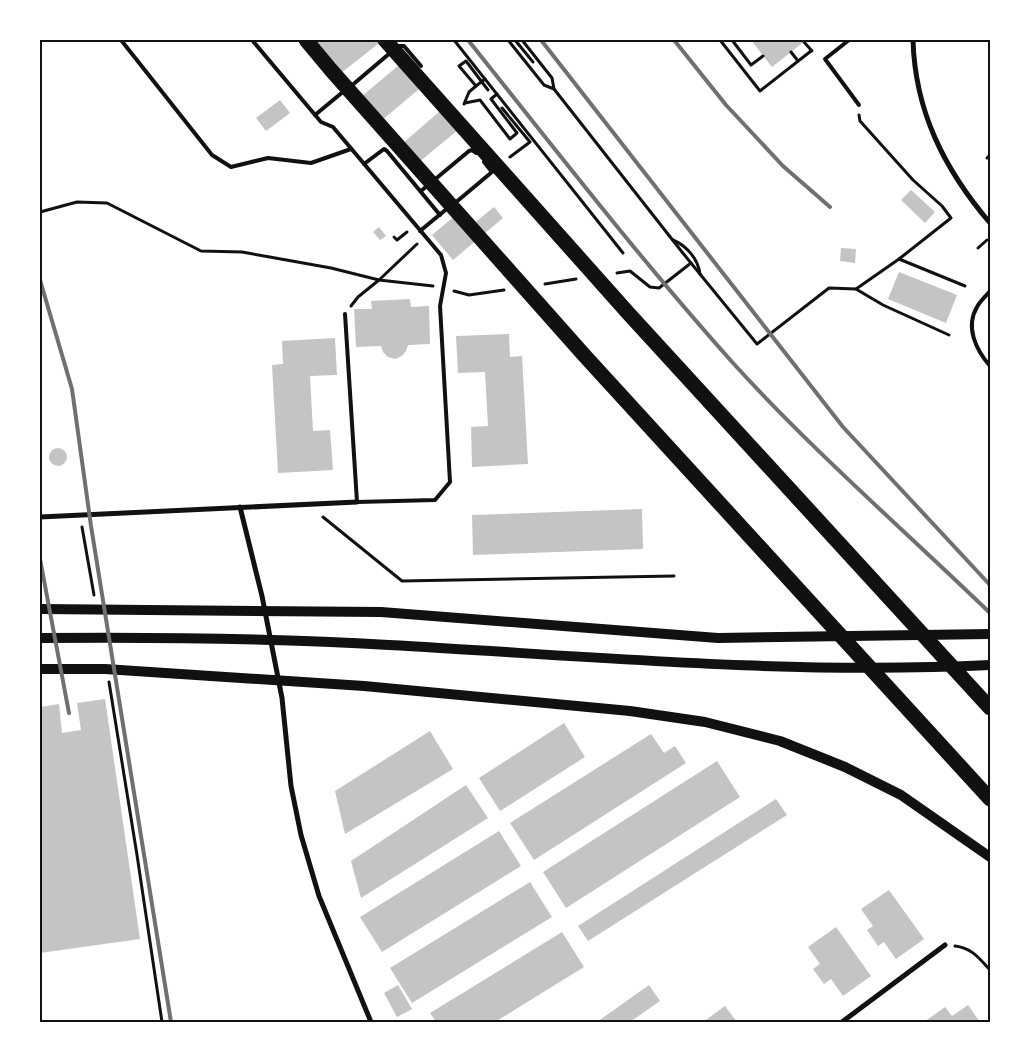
<svg xmlns="http://www.w3.org/2000/svg" width="1030" height="1062" viewBox="0 0 1030 1062" font-family="'Roboto Condensed',sans-serif">
	<style>
		.building { fill: #c4c4c4 }
		.lines { fill: none; stroke-linecap: round; stroke-linejoin: round }
		.path { stroke: #111; stroke-width: 3 }
		.service { stroke: #111; stroke-width: 4 }
		.minor { stroke: #111; stroke-width: 5 }
		.secondary { stroke: #111; stroke-width: 10 }
		.motorway { stroke: #111; stroke-width: 15 }
		.rail { stroke: #707070; stroke-width: 4 }
		.neatline { fill: none; stroke: #111; stroke-width: 2 }
	</style>
	<rect width="100%" height="100%" fill="#fff"/>
	<!-- building -->
	<g class="building">
		<path d="M308 40H383L336 77Z"/>
		<path d="M751 40H806L772 67Z"/>
		<path d="M399 65 419 89 381 121 361 97Z"/>
		<path d="M280 100 290 113 266 131 256 118Z"/>
		<path d="M446 106 463 126 419 162 403 143Z"/>
		<path d="M911 190 935 212 925 223 901 200Z"/>
		<path d="M494 207 503 218 453 260 432 235 462 210 473 224Z"/>
		<path d="M379 227 386 236 380 240 373 232Z"/>
		<path d="M841 248 856 249 855 263 840 261Z"/>
		<path d="M899 272 957 295 946 323 888 299Z"/>
		<path d="M410 299 411 307 429 306 430 344 408 345 406 351 402 356 395 359 388 357 383 352 381 346 356 347 354 309H372L371 301Z"/>
		<path d="M509 334 510 357 522 356 528 464 472 467 471 427 488 426 485 372 458 373 456 336Z"/>
		<path d="M335 338 337 375 310 376 313 431 330 430 333 470 278 473 272 365 283 364 282 341Z"/>
		<circle cx="58" cy="457" r="9"/>
		<path d="M642 509 643 549 473 555 472 515Z"/>
		<path d="M105 699 140 939 40 953V707L59 704 62 733 81 730 77 703Z"/>
		<path d="M564 723 585 757 500 811 479 778Z"/>
		<path d="M430 731 453 769 345 834 335 791Z"/>
		<path d="M651 734 664 753 675 746 686 763 534 860 510 823Z"/>
		<path d="M717 761 740 797 566 908 543 872Z"/>
		<path d="M466 785 488 818 361 898 351 861Z"/>
		<path d="M776 799 787 815 588 941 578 926Z"/>
		<path d="M499 831 521 866 382 952 360 917Z"/>
		<path d="M530 882 552 917 412 1003 390 968Z"/>
		<path d="M889 890 924 939 896 959 884 942 878 946 867 930 873 926 861 909Z"/>
		<path d="M836 927 871 976 843 996 831 979 824 984 813 969 820 964 808 947Z"/>
		<path d="M562 932 584 967 495 1022H436L430 1013Z"/>
		<path d="M398 985 412 1009 397 1017 384 993Z"/>
		<path d="M649 985 660 1001 630 1022H597Z"/>
		<path d="M968 1005 980 1022H924L945 1007 952 1016Z"/>
		<path d="M725 1006 737 1022H703Z"/>
	</g>
	<g class="lines">
		<!-- path -->
		<g class="path">
			<path d="M454 40 623 253"/>
			<path d="M508 40 544 85 554 89"/>
			<path d="M515 40 533 62"/>
			<path d="M522 40 552 78 554 89 682 252 757 344 829 288 856 289 899 259 951 218 942 206 913 180 860 121 859 115"/>
			<path d="M720 40 760 91 811 51"/>
			<path d="M732 40 751 65 763 56"/>
			<path d="M804 42 812 51"/>
			<path d="M791 52 798 61"/>
			<path d="M485 79 476 86 459 66 466 61 488 90"/>
			<path d="M465 103 480 100 510 139 517 133 491 99 497 94"/>
			<path d="M464 104 469 92 476 86"/>
			<path d="M502 108 530 142 510 157"/>
			<path d="M987 158 990 155"/>
			<path d="M40 212 77 202 107 203 201 251 242 252 331 268 379 280 433 286"/>
			<path d="M394 237 397 240 407 232"/>
			<path d="M673 240C687 246 698 259 700 274"/>
			<path d="M978 248 987 240"/>
			<path d="M899 259 965 286"/>
			<path d="M617 273 630 271 650 287 659 288 691 263"/>
			<path d="M545 284 576 279"/>
			<path d="M856 289 883 305 949 335"/>
			<path d="M454 291 469 295 504 290"/>
			<path d="M351 306 358 297 379 280 417 244"/>
			<path d="M323 517 402 581 674 576"/>
			<path d="M82 527 94 595"/>
			<path d="M109 682 137 855 162 1022"/>
			<path d="M955 946C972 948 979 958 990 970"/>
		</g>
		<!-- service -->
		<g class="service">
			<path d="M121 40 212 155 231 167 268 158 311 163 351 149"/>
			<path d="M252 40 321 122 333 127 441 255 446 273 440 306 450 482 435 500 357 502 345 314"/>
			<path d="M849 40 825 59 859 105"/>
			<path d="M398 46H404L421 66"/>
			<path d="M350 87 390 53"/>
			<path d="M315 115 344 91"/>
			<path d="M364 164 384 149 387 151 440 215"/>
			<path d="M433 181 469 151 472 150 476 153"/>
			<path d="M421 191 428 185"/>
			<path d="M455 203 492 172 484 162"/>
			<path d="M420 231 449 207"/>
			<path d="M990 291C986 296 980 301 977 307 965 327 976 350 990 366"/>
		</g>
		<!-- minor -->
		<g class="minor">
			<path d="M913 40C915 111 944 169 990 223"/>
			<path d="M240 507 262 596 282 698 291 786 301 835 319 896 371 1022"/>
			<path d="M40 517 357 502"/>
			<path d="M842 1022 945 945"/>
		</g>
		<!-- secondary -->
		<g class="secondary">
			<path d="M40 609 381 612 718 638 990 634"/>
			<path d="M40 638C156 637 273 638 389 645 589 656 789 675 990 665"/>
			<path d="M40 669H105L364 686 630 711 705 722 780 741 845 767 901 795 990 857"/>
		</g>
		<!-- motorway -->
		<g class="motorway">
			<path d="M306 40 331 70 584 355 990 799"/>
			<path d="M385 40 629 314 990 708"/>
		</g>
		<!-- rail -->
		<g class="rail">
			<path d="M468 40C555 149 640 259 733 363 813 451 904 530 990 613"/>
			<path d="M541 40 843 427 990 585"/>
			<path d="M674 40 726 105 783 166 830 207"/>
			<path d="M40 280 72 389 91 526 171 1022"/>
			<path d="M40 559 69 713"/>
		</g>
	</g>
	<!-- border -->
	<rect width="1030" height="1062" fill="none" stroke="#ffffff" stroke-width="82"/>
	<rect x="41" y="41" width="948" height="980" class="neatline"/>
</svg>
